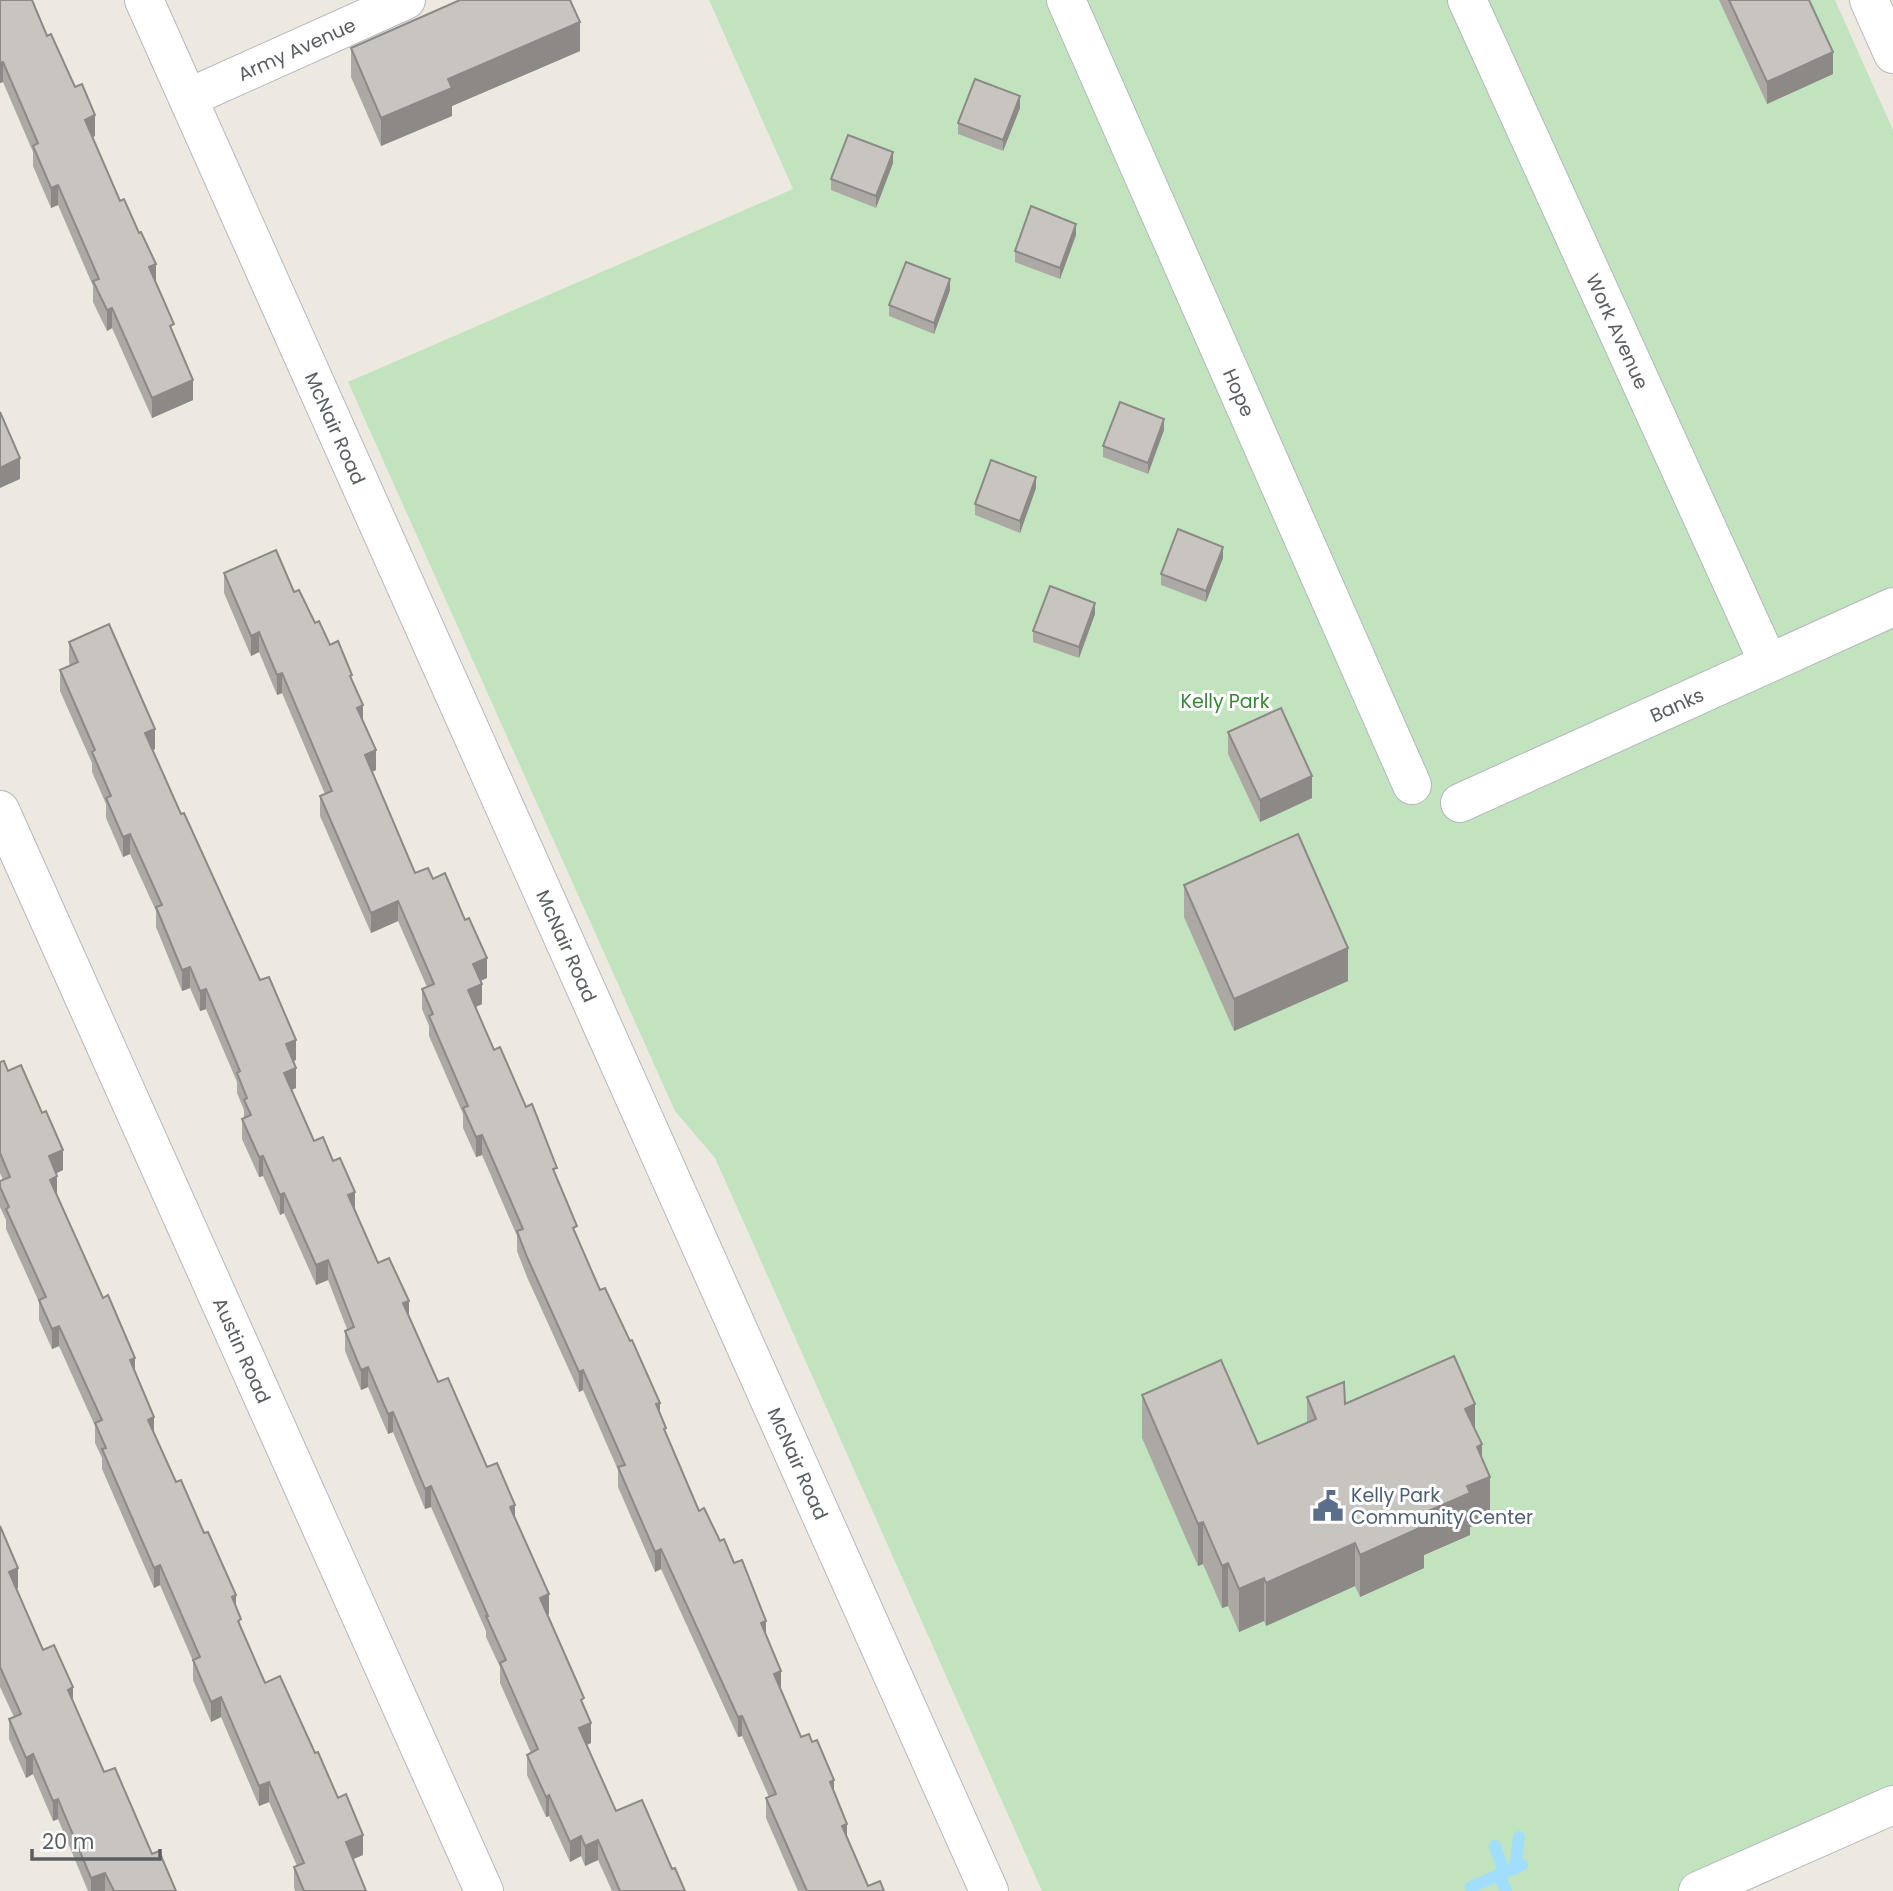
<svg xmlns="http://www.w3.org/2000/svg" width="1893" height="1891" viewBox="0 0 1893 1891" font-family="Poppins,sans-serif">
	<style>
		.green { fill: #c1e4be }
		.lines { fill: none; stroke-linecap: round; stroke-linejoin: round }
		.stream { stroke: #a1ddfd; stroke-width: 12 }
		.minor-casing { stroke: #b4b8bc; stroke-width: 40 }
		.minor { stroke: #fff; stroke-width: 38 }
		.wall { fill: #aca9a4 }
		.shaded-wall { fill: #8c8986 }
		.building { fill: #c8c4bf; stroke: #8c8986; stroke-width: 2 }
		.labels { text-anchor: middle; stroke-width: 6; stroke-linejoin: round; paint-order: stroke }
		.street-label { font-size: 19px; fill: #5a5e62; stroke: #fff }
		.park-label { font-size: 19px; fill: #3a8536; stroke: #fff }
		.service-label { font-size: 19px; fill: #4e5e75; stroke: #fff; text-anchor: start }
	</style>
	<rect width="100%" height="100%" fill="#ede9e1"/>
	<!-- green -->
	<path class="green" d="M709 0H1835L1893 130V1805L1698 1891H1042L715 1158 675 1111 348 382 793 189Z"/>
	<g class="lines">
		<!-- stream -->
		<g class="stream">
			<path d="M1495 1846 1504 1872"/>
			<path d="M1515 1868 1519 1837"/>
			<path d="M1499 1875 1506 1891"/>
			<path d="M1471 1887 1522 1865"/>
		</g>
		<defs>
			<g id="minor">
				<path id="s1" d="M144 0 989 1891"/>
				<path id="s2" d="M1066 0 1412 785"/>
				<path id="s3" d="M1467 0 1768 662"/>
				<path d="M1869 0 1893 54"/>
				<path id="s4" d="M188 98 406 0"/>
				<path id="s5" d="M1460 803 1893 607"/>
				<path id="s6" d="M0 810 484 1891"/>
				<path d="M1698 1891 1893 1805"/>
			</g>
		</defs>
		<!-- minor casing -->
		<use href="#minor" class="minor-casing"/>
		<!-- minor -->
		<use href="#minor" class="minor"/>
	</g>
	<!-- wall -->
	<g class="wall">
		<path d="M0 0 47 36 95 136 92 137 156 283 174 335 193 400 152 418 112 328 107 331 93 302V286L58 205 51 208 33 166V152L3 82 0 83Z"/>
		<path d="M1719 0H1809L1833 74 1767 104Z"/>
		<path d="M351 48 580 51 452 106V116L381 146 351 77Z"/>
		<path d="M1020 108 1003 151 958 134V123Z"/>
		<path d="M893 163 876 208 831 190V179Z"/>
		<path d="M1076 235 1060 279 1015 262V251Z"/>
		<path d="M950 290 934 334 889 316V305Z"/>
		<path d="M1164 430 1148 474 1103 457V446Z"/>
		<path d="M1036 488 1020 533 975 515V504Z"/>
		<path d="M1223 558 1206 602 1161 585V574Z"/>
		<path d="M224 573 294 592 330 645 352 681 376 770 372 772 415 873 433 879 487 978 480 981 482 1004 476 1007 494 1050 557 1178 577 1237 600 1290 660 1414 666 1433 699 1511 766 1636 781 1691 801 1737 834 1792 847 1838 868 1886 884 1891H798L766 1818V1798L769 1797 742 1736 738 1737 661 1569 655 1572 618 1487V1470L583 1390 579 1392 527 1277 517 1251V1236L482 1155 476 1157 463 1128V1114L429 1036V1026L422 1009V989L427 987 398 921 371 933 320 816V796L325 794 282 693 277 695 259 652 251 656 224 593Z"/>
		<path d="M1095 614 1079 658 1033 642V631Z"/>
		<path d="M69 642 155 749 153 750 181 814 296 1060 294 1061 296 1088 291 1090 314 1141 355 1212 378 1263 409 1316 438 1382 515 1517 549 1614 547 1615 584 1708 591 1743 587 1745 616 1811 672 1869 685 1891H612L598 1860 585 1866 581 1856 570 1862 549 1816 546 1817 527 1775V1755L531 1753 500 1683V1667L486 1637V1631L431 1507 425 1509 393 1432 388 1434 368 1387 361 1390 345 1351V1331L347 1329 328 1280 316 1285 284 1213 280 1215 263 1176 259 1177 242 1139V1119L244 1118V1110L237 1093V1082L206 1009 200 1011 190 988 182 991 156 927V911L130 854 123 857 106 818V804L92 772V763L60 691V670L70 666 69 662Z"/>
		<path d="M1228 732 1312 798 1260 822 1228 754Z"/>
		<path d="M1184 885 1348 981 1234 1031 1184 917Z"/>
		<path d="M0 1062 8 1071 63 1170 56 1173 57 1197 135 1371 154 1434 236 1607 241 1628 265 1683 315 1753 338 1798 363 1855 353 1859 366 1891H295L294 1887V1867L297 1866 269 1802 259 1806 221 1717 211 1722 193 1680V1661L160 1585 154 1588 102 1469V1458L95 1443V1426L59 1346 52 1349 39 1320V1302L6 1229V1220L0 1207V1181L3 1180 0 1173Z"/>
		<path d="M1142 1395 1258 1444 1307 1423V1397L1475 1430 1482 1459 1490 1519 1470 1527V1535L1424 1555V1568L1360 1597 1355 1586 1266 1626 1264 1621 1239 1632 1228 1606 1222 1608 1203 1564 1198 1566 1142 1438Z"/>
		<path d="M0 1526 18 1588 16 1589 43 1650 73 1702 104 1772 152 1854 176 1891H88L58 1819 53 1821 33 1774 26 1778 9 1739V1719L14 1717 0 1687Z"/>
	</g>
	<!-- shaded-wall -->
	<g class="shaded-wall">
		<path d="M580 22V51L452 106V116L381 146V118L448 79Z"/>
		<path d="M1833 52V74L1767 104V82Z"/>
		<path d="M3 62V82L0 83V63Z"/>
		<path d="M1020 96V108L1003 151V140Z"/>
		<path d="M95 115V136L85 141V120Z"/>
		<path d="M893 152V163L876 208V196Z"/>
		<path d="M58 185V205L51 208V188Z"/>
		<path d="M1076 224V235L1060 279V268Z"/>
		<path d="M156 264V284L149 267Z"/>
		<path d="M950 279V290L934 334V323Z"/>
		<path d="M112 308V328L107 331V310Z"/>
		<path d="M193 380V400L152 418V398Z"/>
		<path d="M1164 419V430L1148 474V463Z"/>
		<path d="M20 458V479L0 488V468Z"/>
		<path d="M1036 477V488L1020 533V521Z"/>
		<path d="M1223 547V558L1206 602V591Z"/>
		<path d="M1095 603V614L1079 658V647Z"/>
		<path d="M259 632V652L251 656V636Z"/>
		<path d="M282 673V693L277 695V675Z"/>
		<path d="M363 705V725L357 708Z"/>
		<path d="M155 729V749L145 754V733Z"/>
		<path d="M376 750V770L365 775V755Z"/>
		<path d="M1312 776V798L1260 822V800Z"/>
		<path d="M130 834V854L123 857V837Z"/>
		<path d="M398 901V921L371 933V913Z"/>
		<path d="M1348 948V981L1234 1031V999Z"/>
		<path d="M487 958V978L473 984V964Z"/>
		<path d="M190 967V988L182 991V970Z"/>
		<path d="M482 984V1004L468 1010V990Z"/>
		<path d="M206 989V1009L200 1011V991Z"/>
		<path d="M296 1040V1060L286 1064V1044Z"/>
		<path d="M296 1068V1088L284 1093V1073Z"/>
		<path d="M482 1135V1155L476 1157V1137Z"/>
		<path d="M63 1150V1170L49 1177V1156Z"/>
		<path d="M263 1156V1176L259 1177V1157Z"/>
		<path d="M57 1176V1196L50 1180Z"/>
		<path d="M355 1192V1212L348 1195Z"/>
		<path d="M284 1193V1213L280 1215V1195Z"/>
		<path d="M328 1260V1280L316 1285V1265Z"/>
		<path d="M409 1301V1321L403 1303Z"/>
		<path d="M59 1326V1346L52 1349V1329Z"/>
		<path d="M135 1358V1378L130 1360Z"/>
		<path d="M368 1367V1387L361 1390V1370Z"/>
		<path d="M583 1370V1390L579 1392V1372Z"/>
		<path d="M660 1403V1422L656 1404Z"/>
		<path d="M1475 1404V1447L1465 1409Z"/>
		<path d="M393 1412V1432L388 1434V1414Z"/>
		<path d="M154 1417V1437L148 1420Z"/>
		<path d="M1482 1444V1480L1490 1477V1519L1470 1527V1535L1424 1555V1568L1360 1597V1555L1419 1515 1467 1486 1477 1447Z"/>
		<path d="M431 1486V1507L425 1509V1489Z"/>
		<path d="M515 1505V1525L510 1507Z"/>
		<path d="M1203 1522V1564L1198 1566V1524Z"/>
		<path d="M1355 1543V1586L1266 1626V1583Z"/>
		<path d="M661 1549V1569L655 1572V1552Z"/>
		<path d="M1228 1563V1606L1222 1608V1566Z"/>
		<path d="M160 1565V1585L154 1588V1568Z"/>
		<path d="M18 1568V1588L9 1592V1572Z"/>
		<path d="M1264 1578V1621L1239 1632V1589Z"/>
		<path d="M549 1594V1614L540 1618V1598Z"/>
		<path d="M236 1595V1615L232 1597Z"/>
		<path d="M766 1621V1641L761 1623Z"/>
		<path d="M781 1671V1691L774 1674Z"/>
		<path d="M73 1687V1707L68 1690Z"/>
		<path d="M221 1697V1717L211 1722V1702Z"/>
		<path d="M742 1716V1736L738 1737V1717Z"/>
		<path d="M591 1723V1743L579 1748V1728Z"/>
		<path d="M33 1754V1774L26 1778V1758Z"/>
		<path d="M834 1780V1800L830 1782Z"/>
		<path d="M269 1782V1802L259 1806V1786Z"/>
		<path d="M549 1795V1816L546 1817V1797Z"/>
		<path d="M58 1799V1819L53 1821V1801Z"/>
		<path d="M847 1824V1844L842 1826Z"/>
		<path d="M363 1835V1855L346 1862V1842Z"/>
		<path d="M581 1836V1856L570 1862V1842Z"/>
		<path d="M598 1840V1860L585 1866V1846Z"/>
		<path d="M105 1873V1891H91V1878Z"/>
	</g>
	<!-- building -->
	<g class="building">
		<path d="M0 0H32L47 36 51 34 75 87 82 84 95 115 85 120 120 201 124 199 139 233 141 232 156 264 149 267 174 324 170 326 193 380 152 398 112 308 107 310 93 281 99 279 58 185 51 188 33 146 38 143 3 62 0 63Z"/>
		<path d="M460 0H570L580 22 448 79 452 88 381 118 351 48Z"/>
		<path d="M1729 0H1809L1833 52 1767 82Z"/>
		<path d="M975 79 1020 96 1003 140 958 123Z"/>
		<path d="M848 135 893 152 876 196 831 179Z"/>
		<path d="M1031 206 1076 224 1060 268 1015 251Z"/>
		<path d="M906 262 950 279 934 323 889 305Z"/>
		<path d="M1120 402 1164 419 1148 463 1103 446Z"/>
		<path d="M0 412 20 458 0 468Z"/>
		<path d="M991 460 1036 477 1020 521 975 504Z"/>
		<path d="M1178 529 1223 547 1206 591 1161 574Z"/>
		<path d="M276 550 294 592 299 590 315 623 319 621 330 645 338 641 352 675 350 676 363 705 357 708 376 750 365 755 415 873 428 868 433 879 445 873 465 920 469 918 487 958 473 964 482 984 468 990 494 1050 500 1047 526 1107 532 1104 557 1168 553 1169 577 1226 573 1228 600 1290 605 1288 630 1341 632 1340 660 1403 656 1404 666 1428 664 1429 699 1511 704 1508 720 1541 724 1539 734 1563 742 1560 766 1621 761 1623 781 1671 774 1674 801 1737 809 1734 812 1742 817 1740 834 1780 830 1782 847 1824 842 1826 868 1886 880 1881 884 1891H807L766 1798 776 1794 742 1716 738 1717 661 1549 655 1552 618 1467 625 1465 583 1370 579 1372 527 1257 517 1231 523 1229 482 1135 476 1137 463 1108 468 1106 429 1016 433 1014 422 989 434 984 398 901 371 913 320 796 332 791 282 673 277 675 259 632 251 636 224 573Z"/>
		<path d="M1050 586 1095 603 1079 647 1033 631Z"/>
		<path d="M109 624 155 729 145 733 181 814 184 813 260 980 269 977 296 1040 286 1044 296 1068 284 1073 314 1141 323 1137 333 1161 340 1158 355 1192 348 1195 378 1263 389 1258 409 1301 403 1303 438 1382 448 1378 487 1467 497 1463 515 1505 510 1507 549 1594 540 1598 584 1698 581 1700 591 1723 579 1728 616 1811 642 1800 672 1869 675 1868 685 1891H620L598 1840 585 1846 581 1836 570 1842 549 1795 546 1797 527 1755 538 1749 500 1663 506 1660 486 1616H488L431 1486 425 1489 393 1412 388 1414 368 1367 361 1370 345 1331 354 1327 328 1260 316 1265 284 1193 280 1195 263 1156 259 1157 242 1119 251 1115 244 1100 247 1098 237 1073 240 1071 206 989 200 991 190 967 182 970 156 907 162 905 130 834 123 837 106 798 111 796 92 752 95 750 60 670 78 662 69 642Z"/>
		<path d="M1281 708 1312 776 1260 800 1228 732Z"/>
		<path d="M1298 834 1348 948 1234 999 1184 885Z"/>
		<path d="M4 1061 8 1071 21 1065 42 1113 46 1111 63 1150 49 1156 57 1176 50 1180 103 1298 108 1295 135 1358 130 1360 154 1417 148 1420 176 1482 181 1480 204 1533 208 1532 236 1595 232 1597 241 1619 238 1621 265 1683 280 1676 315 1753 318 1752 338 1798 346 1794 363 1835 346 1842 366 1891H304L294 1867 304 1863 269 1782 259 1786 221 1697 211 1702 193 1660 200 1657 160 1565 154 1568 102 1449 106 1448 95 1423 102 1420 59 1326 52 1329 39 1300 46 1297 6 1209 9 1207 0 1187V1181L10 1177 0 1153V1062Z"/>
		<path d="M1454 1356 1475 1404 1465 1409 1482 1444 1477 1447 1490 1477 1467 1486 1470 1493 1419 1515 1424 1526 1360 1555 1355 1543 1266 1583 1264 1578 1239 1589 1228 1563 1222 1566 1203 1522 1198 1524 1142 1395 1221 1360 1258 1444 1316 1419 1307 1397 1344 1382 1345 1404Z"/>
		<path d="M0 1526 18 1568 9 1572 43 1650 54 1645 73 1687 68 1690 104 1772 115 1768 152 1854 159 1851 176 1891H114L105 1873 91 1878 58 1799 53 1801 33 1754 26 1758 9 1719 21 1714 0 1667Z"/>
	</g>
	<!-- icons -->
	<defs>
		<symbol id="civic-bare" viewBox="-9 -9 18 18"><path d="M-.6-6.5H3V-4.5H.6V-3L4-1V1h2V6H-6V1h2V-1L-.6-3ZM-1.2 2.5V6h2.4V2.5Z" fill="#5c6f8a" stroke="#fff" stroke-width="2.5" paint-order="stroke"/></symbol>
	</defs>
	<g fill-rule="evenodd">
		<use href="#civic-bare" x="1306" y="1484" width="44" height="44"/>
	</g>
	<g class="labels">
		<!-- street labels -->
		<g class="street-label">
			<text dy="7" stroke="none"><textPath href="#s4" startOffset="119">Army Avenue</textPath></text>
			<text dy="7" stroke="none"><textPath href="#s3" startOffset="364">Work Avenue</textPath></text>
			<text dy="7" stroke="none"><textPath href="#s2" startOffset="429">Hope</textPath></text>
			<text dy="7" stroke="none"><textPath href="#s1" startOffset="469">McNair Road</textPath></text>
			<text dy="7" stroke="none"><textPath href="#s5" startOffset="238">Banks</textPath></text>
			<text dy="7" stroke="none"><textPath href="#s1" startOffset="1036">McNair Road</textPath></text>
			<text dy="7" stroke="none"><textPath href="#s6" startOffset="592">Austin Road</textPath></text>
			<text dy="7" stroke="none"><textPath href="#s1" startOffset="1603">McNair Road</textPath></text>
		</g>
		<!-- park labels -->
		<g class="park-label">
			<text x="1225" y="708">Kelly Park</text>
		</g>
		<!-- service labels -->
		<g class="service-label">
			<text x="1351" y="1502">Kelly Park<tspan x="1351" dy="22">Community Center</tspan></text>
		</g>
	</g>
	<!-- scale -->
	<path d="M32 1849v10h128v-10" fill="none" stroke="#5a5e62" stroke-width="3.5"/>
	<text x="42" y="1849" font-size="21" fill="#5a5e62" stroke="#ffffff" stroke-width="5" paint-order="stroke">20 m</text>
</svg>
